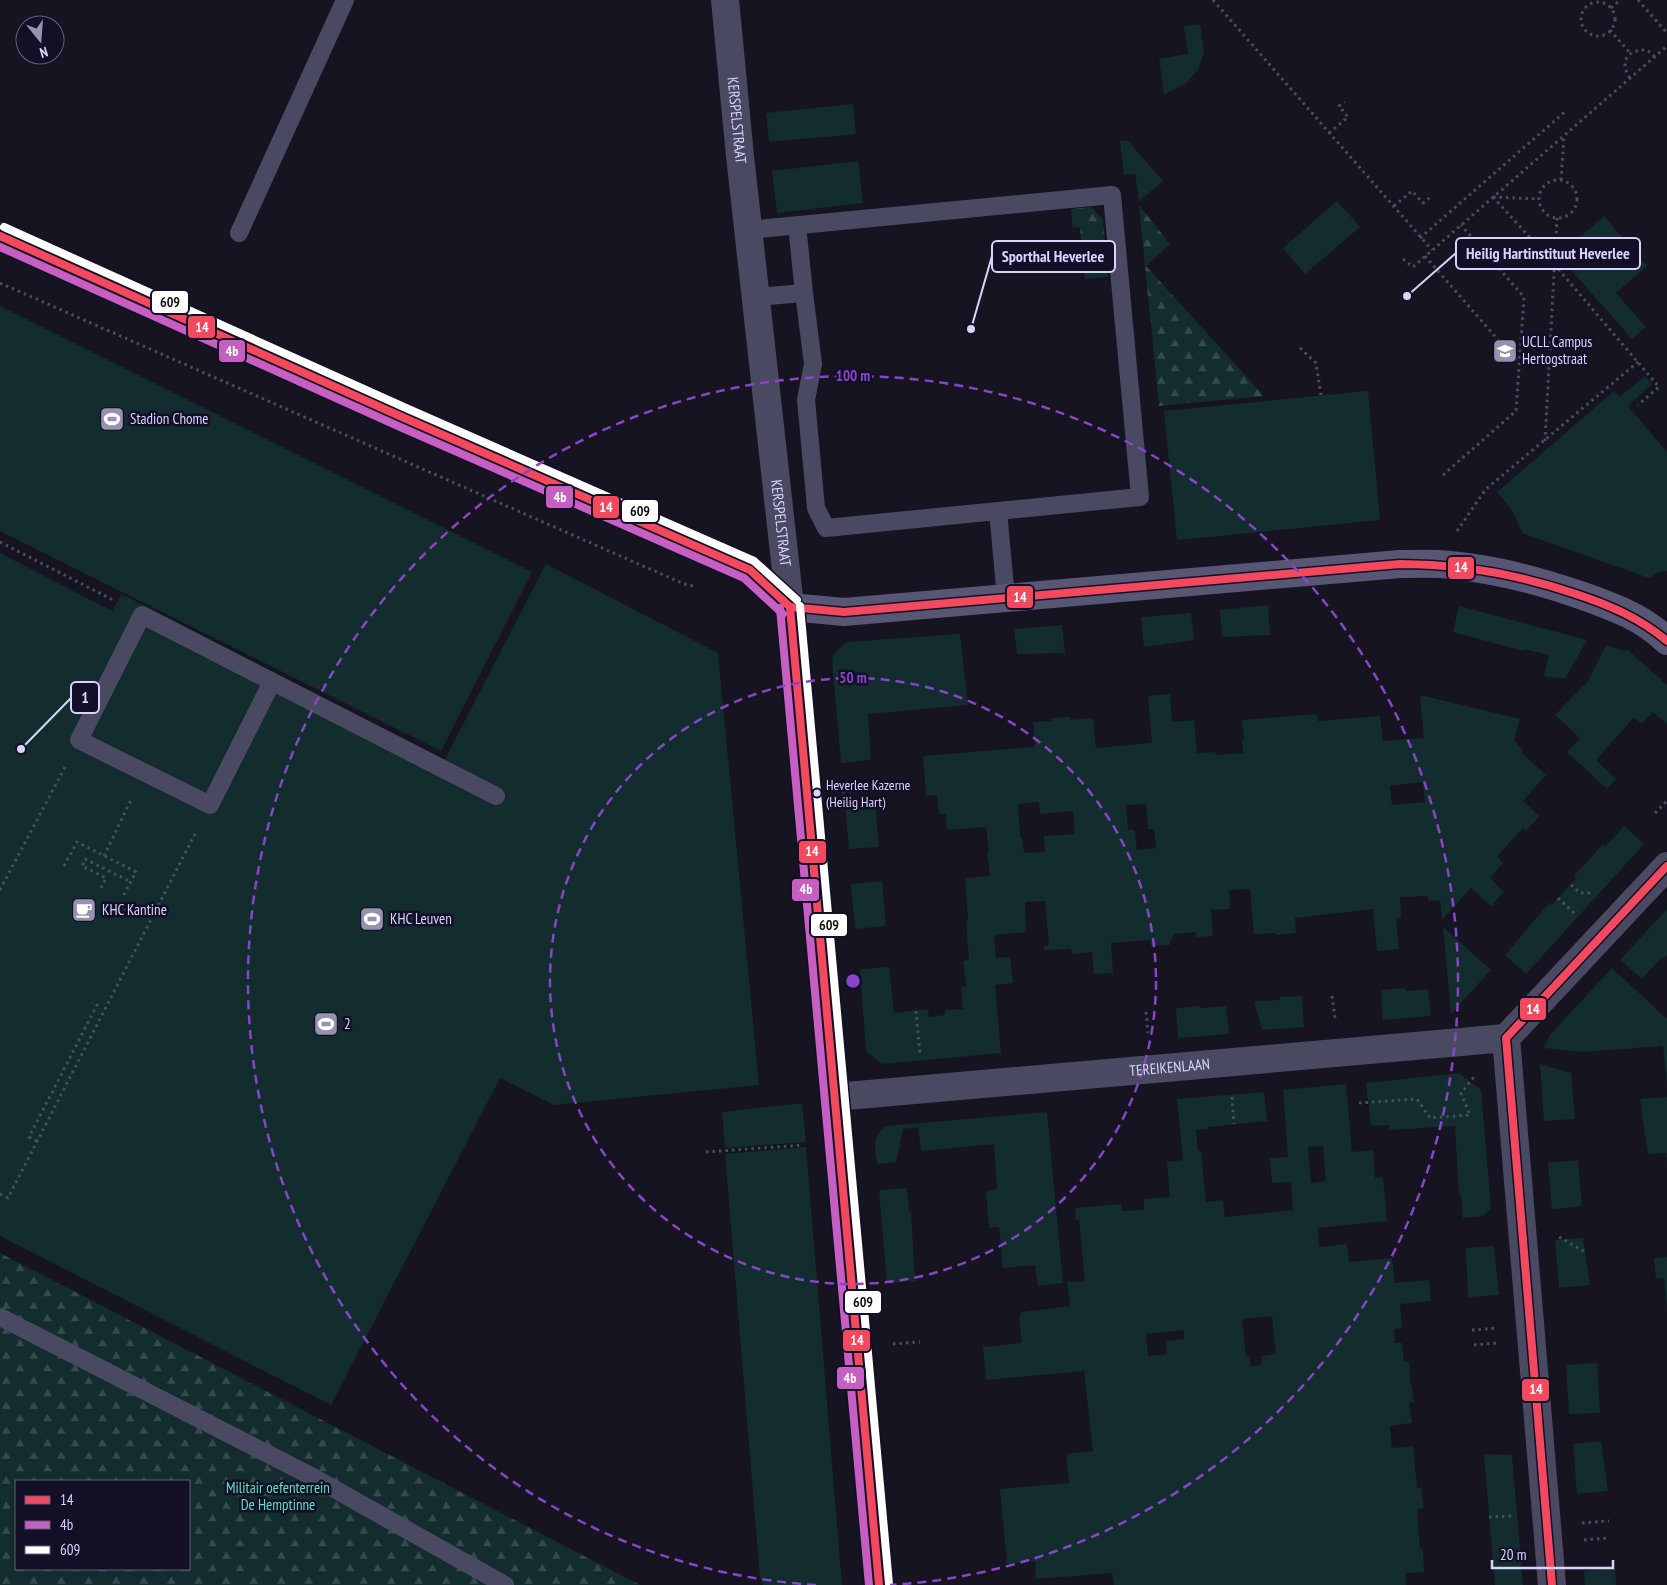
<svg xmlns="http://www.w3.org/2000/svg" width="1667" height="1585" viewBox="0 0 1667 1585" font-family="'PT Sans Narrow',sans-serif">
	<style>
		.green { fill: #132c2d; fill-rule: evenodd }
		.forest { fill: url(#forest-firs); fill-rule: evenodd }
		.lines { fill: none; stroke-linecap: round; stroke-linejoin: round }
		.path { stroke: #44505f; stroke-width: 3; stroke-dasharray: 2.5 4; stroke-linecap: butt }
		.lane { stroke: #4a4962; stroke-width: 18 }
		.street { stroke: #4a4962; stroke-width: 28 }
		.secondary { stroke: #575674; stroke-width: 28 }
		.bus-1-casing { stroke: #130f26; stroke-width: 11 }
		.bus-2-casing { stroke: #130f26; stroke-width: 11 }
		.bus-3-casing { stroke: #130f26; stroke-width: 11 }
		.bus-1 { stroke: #f3495e; stroke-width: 8 }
		.bus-2 { stroke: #c65fc1; stroke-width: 8 }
		.bus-3 { stroke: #fff; stroke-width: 8 }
		.ring { fill: none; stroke: #8945c9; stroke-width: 2.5; stroke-dasharray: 9 6 }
		.bus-dot { fill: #d9d4ff; stroke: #130f26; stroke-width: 2 }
		.labels { text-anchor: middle; stroke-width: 5; stroke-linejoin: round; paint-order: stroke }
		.bus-label { font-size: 14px; fill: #d9d4ff; stroke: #130f26; text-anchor: start }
		.street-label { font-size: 15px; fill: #d9d4ff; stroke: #130f26 }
		.poi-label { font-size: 15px; fill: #d9d4ff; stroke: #130f26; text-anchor: start }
		.park-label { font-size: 15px; fill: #5fe0c0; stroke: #130f26 }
		.centre { fill: #8945c9; stroke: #130f26; stroke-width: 2.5 }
		.ring-label { font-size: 15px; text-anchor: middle; font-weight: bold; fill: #8945c9; stroke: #130f26; stroke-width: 5; stroke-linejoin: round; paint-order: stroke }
		.leader { fill: none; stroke: #d9d4ff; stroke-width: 2 }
		.callout-dot { fill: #d9d4ff; stroke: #130f26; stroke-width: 2 }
		.callout { fill: #130f26; stroke: #d9d4ff; stroke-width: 2 }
		.callout-label { font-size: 16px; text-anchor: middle; font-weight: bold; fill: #d9d4ff }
		.line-badge { stroke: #130f26; stroke-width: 2 }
		.badge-label { font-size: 14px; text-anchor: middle; font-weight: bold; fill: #fff }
		.pale-badge-label { font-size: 14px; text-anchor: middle; font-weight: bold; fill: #111 }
	</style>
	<defs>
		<pattern id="forest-firs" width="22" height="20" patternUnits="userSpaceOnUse" patternTransform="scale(1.25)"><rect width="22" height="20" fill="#132c2d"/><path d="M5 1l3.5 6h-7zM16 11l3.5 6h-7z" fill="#354a4c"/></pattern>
	</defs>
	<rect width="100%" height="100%" fill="#161421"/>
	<!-- green -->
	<g class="green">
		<path d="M1200 24 1204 52 1198 70 1185 84 1164 94 1159 59 1188 54 1184 26Z"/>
		<path d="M853 104 856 134 769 142 766 113Z"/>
		<path d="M1120 141H1128L1163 181 1139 201 1135 174 1124 175Z"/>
		<path d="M858 161 863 203 777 213 772 171Z"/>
		<path d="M1337 201 1360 227 1305 274 1283 248Z"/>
		<path d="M1604 216 1647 266 1616 293 1646 327 1632 339 1565 263 1566 249Z"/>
		<path d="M0 306 532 572 441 751 0 531Z"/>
		<path d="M1645 376 1652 384 1628 406 1667 452V571L1658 572 1649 578 1522 533 1512 510 1497 492 1614 391 1619 397Z"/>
		<path d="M1368 391 1380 520 1177 540 1164 411Z"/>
		<path d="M0 553 112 611 122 594 444 761 546 564 718 653 759 1085 554 1105 500 1078 331 1405 0 1236Z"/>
		<path d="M1268 605 1270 635 1222 637 1220 610Z"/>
		<path d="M1459 606 1587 640 1565 679 1544 676 1549 655 1524 649 1523 651 1453 632Z"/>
		<path d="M1191 613 1194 640 1144 647 1141 617Z"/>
		<path d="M1062 625 1065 653 1017 654 1014 629Z"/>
		<path d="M960 634 968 705 868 714 871 760 841 763 832 660 834 654 846 642Z"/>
		<path d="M1606 645 1625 651 1628 650 1667 685V724L1653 712 1642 724 1634 717 1596 760 1616 779 1607 789 1567 752 1580 738 1555 715 1588 681Z"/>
		<path d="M1170 694 1172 722 1194 720 1197 753 1215 752 1216 755 1243 753 1242 739H1244L1242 720 1317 714 1318 721 1380 716 1383 741 1424 738 1420 695 1520 719 1514 741 1524 750 1522 753 1546 775 1523 801 1540 816 1526 831 1523 828 1497 856 1503 863 1490 878 1504 892 1491 906 1471 888 1442 920 1440 900 1429 901 1428 896 1400 897 1401 917 1396 918 1399 949 1377 951 1373 909 1295 918 1296 933 1276 935 1275 933 1254 934 1250 889 1229 890 1230 909 1211 910 1213 936 1196 937 1195 932 1175 934 1170 941V945L1151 946 1150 940 1111 943 1113 973 1094 974 1092 952 1072 954 1071 949 1044 950V946L1049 945 1045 901 1025 902 1026 932 994 935 996 958 1010 957 1013 983 995 985 1001 1053 882 1064 866 1051 860 969 889 967 894 1013 928 1009 929 1017 945 1015V1010L963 1009 961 987 966 986 963 961 969 960 966 920 968 919 965 878 990 876 987 853H989L986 827 947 830 946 814H939L937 795 926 796 923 756 1035 747 1033 722 1051 721V718L1070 717 1071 720 1091 718 1093 720 1096 748 1152 743 1148 696ZM1423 782 1425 802 1392 805 1390 786ZM1039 802 1040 814 1073 811 1075 834 1044 836 1045 852 1024 853 1022 838 1020 837 1018 804ZM1146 804 1148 829H1154L1156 848 1137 850 1135 830H1128L1126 805Z"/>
		<path d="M875 801 879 847 849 849 845 804Z"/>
		<path d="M1624 826 1644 844 1526 974 1505 955 1550 902 1552 905 1576 878 1574 876 1603 844 1606 846Z"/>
		<path d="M882 881 886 926 855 929 851 884Z"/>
		<path d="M1667 909V955L1662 960 1660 959 1642 979 1620 960Z"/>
		<path d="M1443 927 1491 970 1451 1014Z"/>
		<path d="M1612 968 1667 1019V1085L1663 1046 1583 1052 1544 1048 1550 1035Z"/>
		<path d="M1405 988 1406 991 1428 989 1431 1016 1383 1020 1381 990Z"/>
		<path d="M1302 996 1304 1027 1262 1030 1254 1001 1280 1000V997Z"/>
		<path d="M1200 1006V1008L1226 1006 1229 1034 1178 1038 1176 1008Z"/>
		<path d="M1540 1064 1571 1073 1575 1119 1544 1121Z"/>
		<path d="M1459 1073 1481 1090 1491 1209 1483 1216 1463 1218 1461 1195H1459L1455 1126 1389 1130V1125L1371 1126 1366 1083Z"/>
		<path d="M1346 1084 1352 1152 1373 1150 1375 1178 1383 1177 1387 1221 1318 1228 1319 1247 1347 1244 1349 1262 1392 1258 1395 1283 1429 1280 1431 1301 1400 1304 1402 1328 1394 1329 1395 1343H1402L1404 1362H1409L1410 1383H1411L1414 1402 1409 1403 1412 1423 1390 1426 1392 1448 1413 1446 1417 1488H1421L1424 1508 1417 1509 1420 1549H1423L1424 1572 1405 1573 1406 1585H1114L1112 1573 1036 1579 1035 1561 1007 1564 1000 1489 1069 1483 1066 1454 1093 1451 1084 1371 986 1380 983 1347 1022 1343 1019 1318 1022 1312 1070 1306 1067 1282 1085 1281 1079 1220H1076L1075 1208 1121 1204 1122 1211 1144 1210V1199L1170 1197 1167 1162 1183 1160 1177 1099 1264 1092 1267 1121 1208 1127V1129L1196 1130 1198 1151H1201L1206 1202 1223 1200 1225 1217 1293 1210 1291 1182 1272 1183 1270 1158 1288 1157 1283 1090ZM1323 1146 1326 1181 1311 1183 1308 1147ZM1272 1316 1276 1354 1261 1356 1262 1365 1251 1366 1249 1357 1246 1356 1242 1319ZM1184 1330V1339L1166 1341 1167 1354 1148 1356 1146 1334Z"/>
		<path d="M1667 1097V1165L1666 1153 1648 1154 1640 1099Z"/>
		<path d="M802 1103 806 1142 725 1148 722 1112Z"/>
		<path d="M1047 1112 1063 1283 1038 1286 1035 1265 1003 1268 999 1227 989 1228 986 1191 997 1189 994 1144 921 1151 918 1127 903 1129 896 1162 877 1164C875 1147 871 1137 886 1126Z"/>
		<path d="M806 1147 842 1585H763L760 1578 725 1154Z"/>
		<path d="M1578 1160 1582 1206 1552 1209 1548 1163Z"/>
		<path d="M907 1188 909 1211H911L915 1281 887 1283 879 1190Z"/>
		<path d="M1583 1238 1590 1285 1559 1288 1555 1240Z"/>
		<path d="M1494 1246 1499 1295 1468 1297 1466 1248Z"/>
		<path d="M1667 1257V1309L1664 1278 1656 1279 1654 1258Z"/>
		<path d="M1597 1363 1600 1413 1569 1414 1566 1365Z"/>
		<path d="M1601 1441 1608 1491 1577 1494 1573 1444Z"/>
		<path d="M1484 1454 1512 1455 1523 1585H1495Z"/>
		<path d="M1615 1568 1616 1585H1585L1584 1571Z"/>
	</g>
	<!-- forest -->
	<g class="forest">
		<path d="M1139 205 1170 244 1146 266 1264 396 1159 406Z"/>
		<path d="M1091 207 1103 219 1108 277 1085 279 1080 227 1073 228 1071 209Z"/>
		<path d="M0 1253 640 1585H0ZM16 1481H189V1569H16Z"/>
	</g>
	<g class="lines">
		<!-- path -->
		<g class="path">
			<path d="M1213 0 1432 250"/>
			<path d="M1638 0 1667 33"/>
			<circle cx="1598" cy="19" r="17"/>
			<path d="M1611 8 1620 0"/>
			<path d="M1610 30 1630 53"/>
			<path d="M1630 78C1619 62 1627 49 1647 50L1655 57"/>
			<path d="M1329 133 1348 117 1339 106 1345 102"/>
			<path d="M1561 180 1564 136"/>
			<circle cx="1558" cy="199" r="19"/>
			<path d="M1493 197 1554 264 1659 387 1638 405"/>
			<path d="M1493 197 1539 199"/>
			<path d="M1394 206 1412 191 1423 203 1429 198"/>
			<path d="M1420 238 1567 110"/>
			<path d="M1425 256 1519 364"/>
			<path d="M1403 259 1413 267 1667 46"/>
			<path d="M0 283 684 584 693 586"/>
			<path d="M1300 348 1316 363 1321 395"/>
			<path d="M1545 441 1557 218"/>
			<path d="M1443 475 1516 411 1524 297 1461 225"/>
			<path d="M1457 531 1486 489 1638 362"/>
			<path d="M0 542 115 601"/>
			<path d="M842 792 872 789"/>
			<path d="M1655 813 1667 801"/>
			<path d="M104 856 131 800"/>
			<path d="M64 866 77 842 136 872 123 896"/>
			<path d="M1571 885 1580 893H1592"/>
			<path d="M101 888 106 878 82 866 85 859 131 882"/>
			<path d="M0 890 65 767"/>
			<path d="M1558 898 1574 913"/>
			<path d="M1332 996 1335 1018"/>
			<path d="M916 1011 920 1055"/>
			<path d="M1146 1012 1148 1033"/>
			<path d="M1232 1097 1234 1124"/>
			<path d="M1359 1103 1417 1099 1430 1118 1470 1115 1461 1093 1474 1077"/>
			<path d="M37 1141 29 1137 97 1005 92 1003"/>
			<path d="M706 1152 803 1145"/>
			<path d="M0 1194 8 1198 196 832"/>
			<path d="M1559 1237 1585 1252"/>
			<path d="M1472 1330 1497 1328"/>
			<path d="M893 1344 920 1342"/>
			<path d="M1474 1345 1496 1343"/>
			<path d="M1489 1517 1511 1516"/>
			<path d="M1582 1523 1609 1521"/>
			<path d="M1584 1540 1610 1538"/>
		</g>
		<!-- lane -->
		<g class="lane">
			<path d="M748 230 1112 195 1140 497 826 528 816 508 806 400 813 364 804 293 797 225"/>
			<path d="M239 233 345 0"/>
			<path d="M756 297 804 293"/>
			<path d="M998 511 1006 598"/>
			<path d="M272 682 210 805 79 740 142 615 496 796"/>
			<path d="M0 1317 313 1477 505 1585"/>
		</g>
		<!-- street -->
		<g class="street">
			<path id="s1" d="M725 0 740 156 790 607"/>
			<path id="s2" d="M835 1097 1506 1038"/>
			<path d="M1552 1585 1506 1038 1667 866"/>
		</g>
		<!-- secondary -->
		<g class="secondary">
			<path d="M0 236 402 417 750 570 790 607 844 612 1400 564C1416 564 1433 563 1450 565 1495 569 1540 581 1583 596 1616 608 1642 617 1667 641"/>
			<path d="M790 607 879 1585"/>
		</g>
		<defs>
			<g id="bus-1">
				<path d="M0 236 402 417 750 570 790 607 844 612 1400 564C1461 564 1518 574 1576 594 1609 605 1640 618 1667 641"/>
				<path d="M790 607 879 1585"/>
				<path d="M1552 1585 1506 1038 1667 866"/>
			</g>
			<g id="bus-2">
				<path d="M0 247 398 426 744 578 783 614"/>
				<path d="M780 608 869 1585"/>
			</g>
			<g id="bus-3">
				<path d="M4 227 406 408 754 561 797 600"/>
				<path d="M800 606 889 1584"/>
			</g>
		</defs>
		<!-- bus-1 casing -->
		<use href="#bus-1" class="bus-1-casing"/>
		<!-- bus-2 casing -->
		<use href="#bus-2" class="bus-2-casing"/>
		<!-- bus-3 casing -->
		<use href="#bus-3" class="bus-3-casing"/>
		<!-- bus-1 -->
		<use href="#bus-1" class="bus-1"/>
		<!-- bus-2 -->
		<use href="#bus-2" class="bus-2"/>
		<!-- bus-3 -->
		<use href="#bus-3" class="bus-3"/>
	</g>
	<!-- distance rings -->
	<g class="ring">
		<circle cx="853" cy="981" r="303"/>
		<path d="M816 1585A605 605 0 1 1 890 1585"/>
	</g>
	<!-- icons -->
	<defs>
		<symbol id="university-square" viewBox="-11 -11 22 22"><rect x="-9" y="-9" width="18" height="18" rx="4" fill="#9591b1" stroke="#130f26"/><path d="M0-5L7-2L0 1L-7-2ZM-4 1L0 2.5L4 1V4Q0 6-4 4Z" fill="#fff"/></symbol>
		<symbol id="stadium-square" viewBox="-11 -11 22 22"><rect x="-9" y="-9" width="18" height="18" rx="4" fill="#9591b1" stroke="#130f26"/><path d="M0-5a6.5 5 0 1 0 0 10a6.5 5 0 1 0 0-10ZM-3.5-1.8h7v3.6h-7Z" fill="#fff"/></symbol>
		<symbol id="cafe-square" viewBox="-11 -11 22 22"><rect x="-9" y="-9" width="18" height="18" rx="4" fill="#9591b1" stroke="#130f26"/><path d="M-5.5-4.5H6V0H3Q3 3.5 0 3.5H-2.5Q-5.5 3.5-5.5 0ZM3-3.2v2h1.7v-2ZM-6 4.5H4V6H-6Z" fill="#fff"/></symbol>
	</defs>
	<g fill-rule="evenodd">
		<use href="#university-square" x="1491" y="337" width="28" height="28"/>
		<use href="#stadium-square" x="98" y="405" width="28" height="28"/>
		<use href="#cafe-square" x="70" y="896" width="28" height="28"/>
		<use href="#stadium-square" x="358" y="905" width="28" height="28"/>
		<use href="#stadium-square" x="312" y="1010" width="28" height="28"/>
	</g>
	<!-- markers -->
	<circle class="bus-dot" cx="817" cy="793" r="4.5"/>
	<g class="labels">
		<!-- bus labels -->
		<g class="bus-label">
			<text x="826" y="790">Heverlee Kazerne<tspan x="826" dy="17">(Heilig Hart)</tspan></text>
		</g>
		<!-- street labels -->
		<g class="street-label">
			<text dy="5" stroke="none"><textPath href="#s1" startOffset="121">KERSPELSTRAAT</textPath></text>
			<text dy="5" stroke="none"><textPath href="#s1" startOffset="526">KERSPELSTRAAT</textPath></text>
			<text dy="5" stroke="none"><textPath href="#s2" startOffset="336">TEREIKENLAAN</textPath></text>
		</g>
		<!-- poi labels -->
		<g class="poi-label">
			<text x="1522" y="347">UCLL Campus<tspan x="1522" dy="17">Hertogstraat</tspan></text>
			<text x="130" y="424">Stadion Chome</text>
			<text x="102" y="915">KHC Kantine</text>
			<text x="390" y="924">KHC Leuven</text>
			<text x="344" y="1029">2</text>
		</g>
		<!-- park labels -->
		<g class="park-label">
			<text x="278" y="1493">Militair oefenterrein<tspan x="278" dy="17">De Hemptinne</tspan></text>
		</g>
	</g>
	<circle cx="853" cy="981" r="8" class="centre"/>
	<g class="ring-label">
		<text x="853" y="381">100 m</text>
		<text x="853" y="683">50 m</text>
	</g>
	<!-- callouts -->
	<path class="leader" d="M1407 296L1456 253M971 329L992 256M21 749L71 698"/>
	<g class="callout-dot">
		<circle cx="1407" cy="296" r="5"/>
		<circle cx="971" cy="329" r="5"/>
		<circle cx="21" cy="749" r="5"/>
	</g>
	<g class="callout">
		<rect x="1456" y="238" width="184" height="31" rx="5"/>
		<rect x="992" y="241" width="123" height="31" rx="5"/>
		<rect x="71" y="682" width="28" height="31" rx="5"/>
	</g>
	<g class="callout-label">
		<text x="1548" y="259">Heilig Hartinstituut Heverlee</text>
		<text x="1053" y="262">Sporthal Heverlee</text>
		<text x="85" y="703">1</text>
	</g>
	<g class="line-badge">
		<rect x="151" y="290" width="38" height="24" rx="5" fill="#fff"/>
		<rect x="187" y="315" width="29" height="24" rx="5" fill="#f3495e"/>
		<rect x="218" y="339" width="28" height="24" rx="5" fill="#c65fc1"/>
		<rect x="545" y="485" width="29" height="24" rx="5" fill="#c65fc1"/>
		<rect x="592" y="495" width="28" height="24" rx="5" fill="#f3495e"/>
		<rect x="621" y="499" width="38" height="24" rx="5" fill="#fff"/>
		<rect x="1447" y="556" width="28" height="24" rx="5" fill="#f3495e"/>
		<rect x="1006" y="585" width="28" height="24" rx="5" fill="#f3495e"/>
		<rect x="798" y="840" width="29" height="24" rx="5" fill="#f3495e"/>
		<rect x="791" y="878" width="29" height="24" rx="5" fill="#c65fc1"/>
		<rect x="810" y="913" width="38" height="24" rx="5" fill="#fff"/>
		<rect x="1519" y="997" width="28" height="24" rx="5" fill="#f3495e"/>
		<rect x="844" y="1290" width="38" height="24" rx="5" fill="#fff"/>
		<rect x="842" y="1329" width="29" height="23" rx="5" fill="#f3495e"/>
		<rect x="836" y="1366" width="29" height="24" rx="5" fill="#c65fc1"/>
		<rect x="1521" y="1378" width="29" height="24" rx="5" fill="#f3495e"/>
	</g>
	<g class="badge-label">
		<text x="202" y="332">14</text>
		<text x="232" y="356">4b</text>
		<text x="560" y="502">4b</text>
		<text x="606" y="512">14</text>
		<text x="1461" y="572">14</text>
		<text x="1020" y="602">14</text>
		<text x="812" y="856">14</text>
		<text x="806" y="894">4b</text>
		<text x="1533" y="1014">14</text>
		<text x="857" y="1345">14</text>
		<text x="850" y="1383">4b</text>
		<text x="1536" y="1394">14</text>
	</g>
	<g class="pale-badge-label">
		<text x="170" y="307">609</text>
		<text x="640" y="516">609</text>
		<text x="829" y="930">609</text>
		<text x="863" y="1307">609</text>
	</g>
	<!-- legend -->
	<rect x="15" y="1480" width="175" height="90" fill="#130f26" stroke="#625e7d"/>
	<rect x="25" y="1496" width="25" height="8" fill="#f3495e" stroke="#625e7d"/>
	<text x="60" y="1505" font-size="15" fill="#d9d4ff">14</text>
	<rect x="25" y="1521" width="25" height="8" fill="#c65fc1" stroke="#625e7d"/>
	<text x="60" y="1530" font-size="15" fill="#d9d4ff">4b</text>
	<rect x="25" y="1546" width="25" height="8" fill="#ffffff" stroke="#625e7d"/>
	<text x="60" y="1555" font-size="15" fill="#d9d4ff">609</text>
	<!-- north arrow -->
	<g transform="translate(40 40) rotate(163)"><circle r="24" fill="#130f26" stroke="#625e7d"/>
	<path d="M0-4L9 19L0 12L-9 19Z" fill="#9591b1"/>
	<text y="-8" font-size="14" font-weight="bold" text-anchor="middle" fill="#d9d4ff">N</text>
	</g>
	<!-- scale -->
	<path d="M1492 1560v8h121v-8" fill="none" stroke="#d9d4ff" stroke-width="2.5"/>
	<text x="1500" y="1560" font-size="15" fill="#d9d4ff" stroke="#130f26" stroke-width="4" paint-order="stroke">20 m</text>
</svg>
